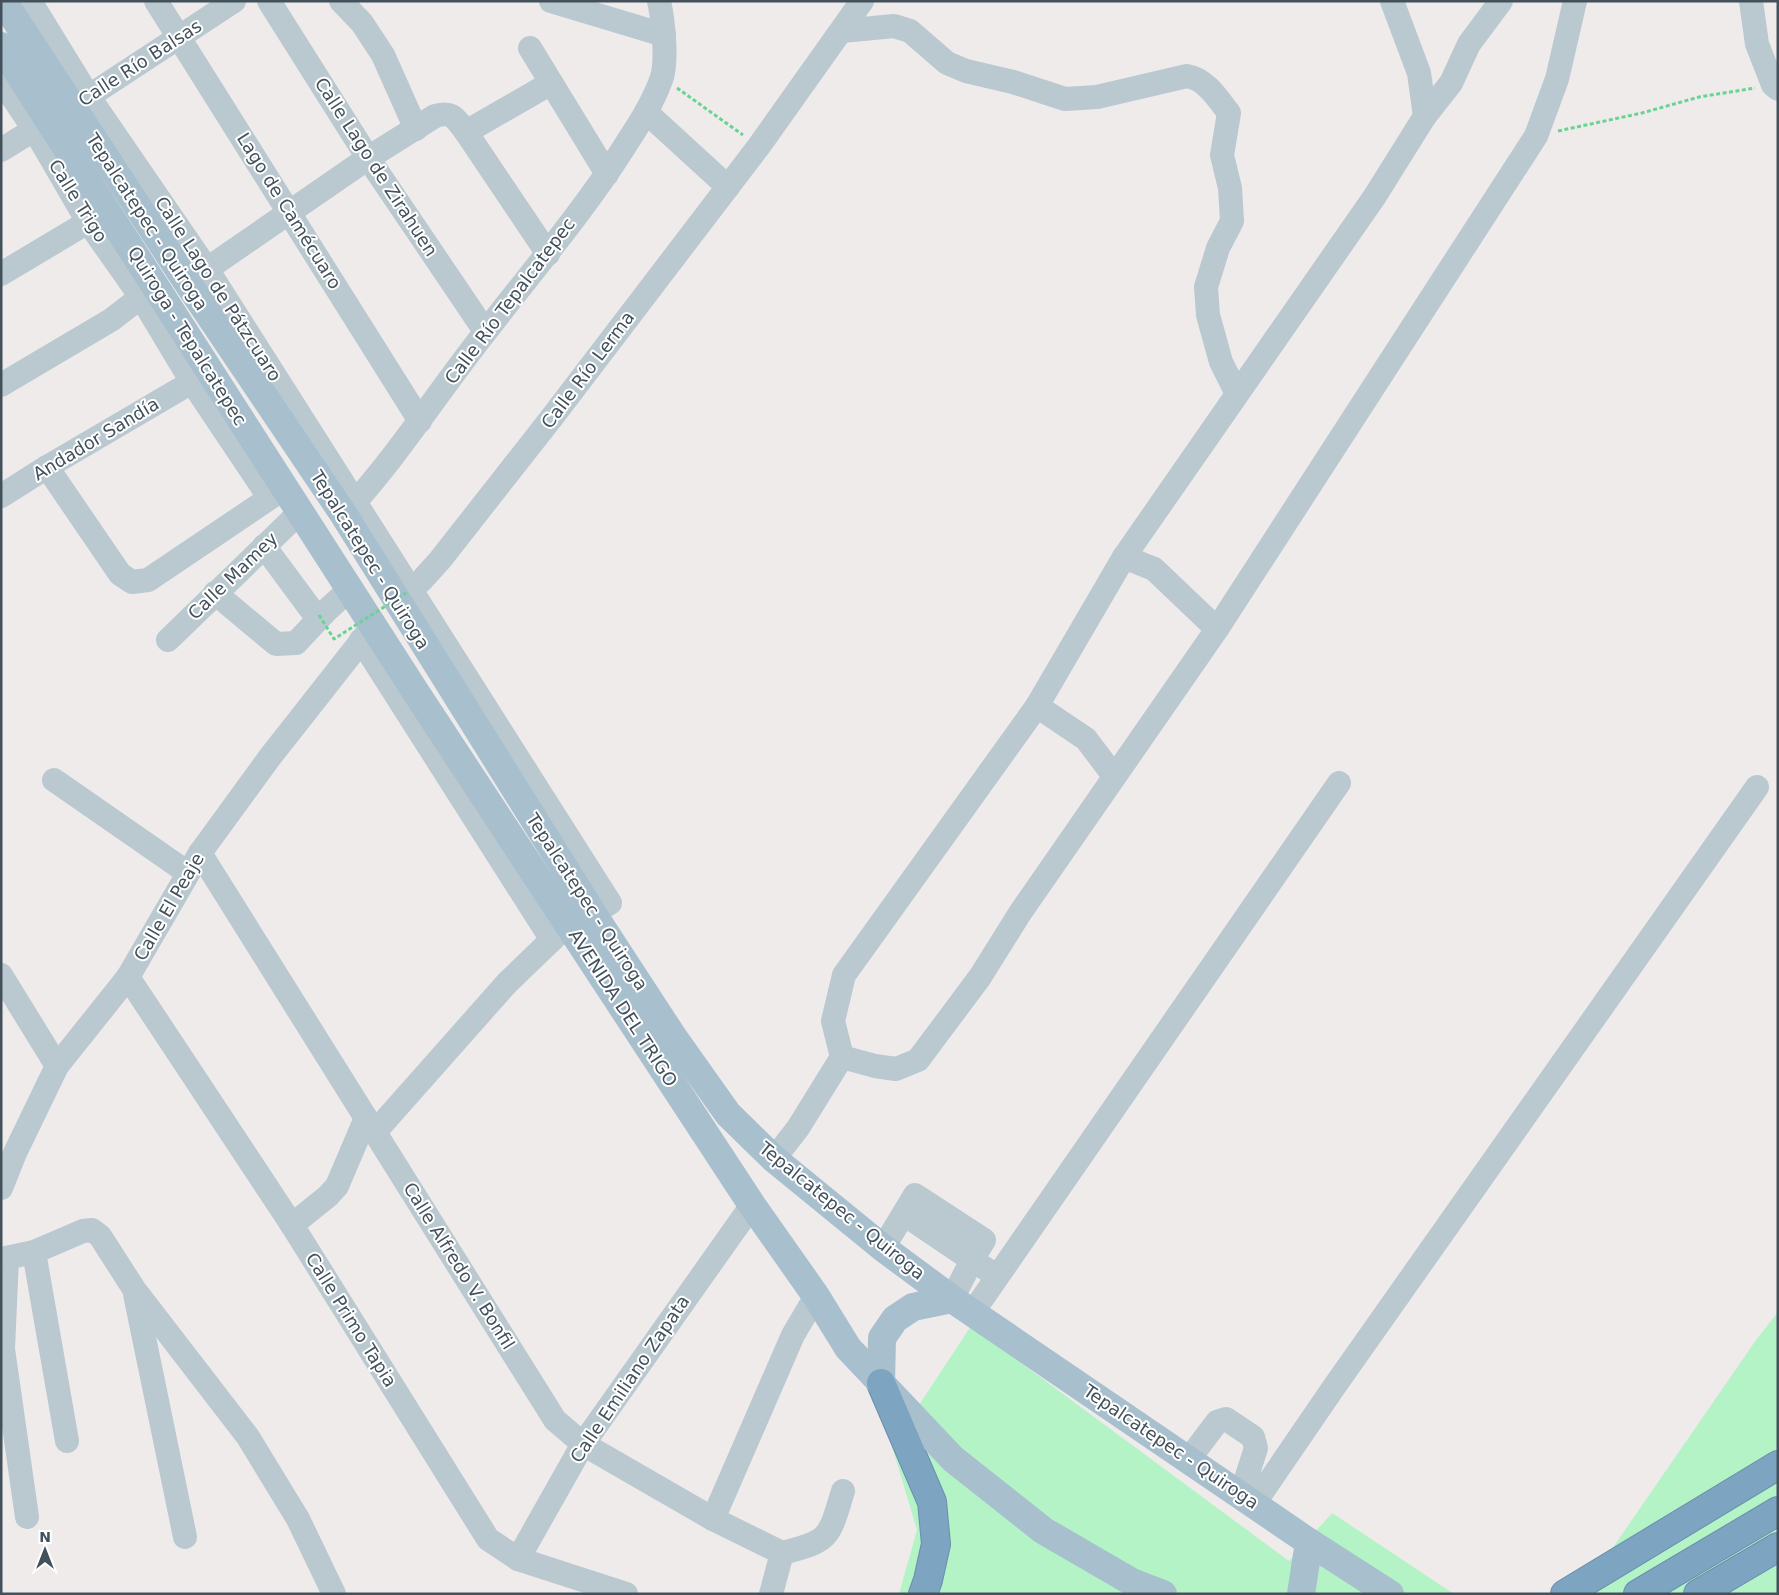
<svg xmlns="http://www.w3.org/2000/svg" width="1779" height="1595" viewBox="0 0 1779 1595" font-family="'DejaVu Sans',sans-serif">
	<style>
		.green { fill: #b3f3c6 }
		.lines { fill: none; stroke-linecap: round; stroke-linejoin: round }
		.highway-casing { stroke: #698fac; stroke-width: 30 }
		.path { stroke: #68d494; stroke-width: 3; stroke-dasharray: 4 2.5; stroke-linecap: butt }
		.minor { stroke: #bac8d0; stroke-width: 24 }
		.major { stroke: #a8bfce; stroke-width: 28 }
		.highway { stroke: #7da4c1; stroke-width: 28 }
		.path-bridge { stroke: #68d494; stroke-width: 3; stroke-dasharray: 4 2.5; stroke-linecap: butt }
		.labels { text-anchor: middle; stroke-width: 4; stroke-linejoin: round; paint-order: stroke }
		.street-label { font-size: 18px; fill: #42515b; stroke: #fff }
	</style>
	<rect width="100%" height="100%" fill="#efebeb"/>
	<!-- green -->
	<g class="green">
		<path d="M1778 1312V1594H1551L1603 1562 1756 1340Z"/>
		<path d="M971 1326 1289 1561 1332 1513 1454 1594H899L917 1530 892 1446Z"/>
	</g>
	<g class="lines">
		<defs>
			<g id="highway">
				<path d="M881 1383 932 1502 936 1544 928 1580 923 1594"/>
				<path d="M1565 1594 1778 1465"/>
				<path d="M1638 1594 1778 1511"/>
				<path d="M1698 1594 1778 1547"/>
			</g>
		</defs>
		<!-- highway casing -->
		<use href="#highway" class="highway-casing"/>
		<!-- path -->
		<g class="path">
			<path d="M677 88 743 135"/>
			<path d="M1558 131 1642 113 1699 97 1755 88"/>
		</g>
		<!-- minor -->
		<g class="minor">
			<path d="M30 1 89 97 207 269 610 903 593 914"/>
			<path d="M156 1 420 421"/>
			<path d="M269 1 368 158 485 331"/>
			<path d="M341 1 362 23 383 55 416 129"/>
			<path d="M551 1 664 35"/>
			<path d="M1392 1 1419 73 1425 116"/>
			<path d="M1501 1 1469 44 1451 83 1425 116 1375 196 1124 557 1037 706 844 975 833 1021 842 1057 875 1066 896 1069 918 1060 980 977 1020 913 1217 629 1536 136 1557 79 1575 1"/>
			<path d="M1751 1 1757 44 1773 85 1778 89"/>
			<path d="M842 31 894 26 910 31 947 63 966 71 1013 82 1065 99 1097 97 1187 76C1206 79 1218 99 1229 113L1222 155 1230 188 1232 221 1218 248 1206 287 1208 315 1221 362 1237 394"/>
			<path d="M530 48 607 174"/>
			<path d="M1 80 34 129 88 222 141 297 192 382 269 497"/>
			<path d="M77 104 234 1"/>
			<path d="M646 112 728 187"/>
			<path d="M466 132 551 83"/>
			<path d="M1 150 48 121"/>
			<path d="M207 269 368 158 435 116C453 111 455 118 466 132L548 254"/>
			<path d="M1 274 88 222"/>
			<path d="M1 385 111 320 141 297"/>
			<path d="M47 467 120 574 132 582 148 580 283 489"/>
			<path d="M1 496 47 467 192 382"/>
			<path d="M346 512C398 456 439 390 487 330 533 270 582 213 623 149 637 127 652 105 661 80 668 63 663 19 659 1"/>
			<path d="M264 546 318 619"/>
			<path d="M1124 557 1154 569 1217 629"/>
			<path d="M410 589 421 581 440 560 553 416 759 146 862 1"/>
			<path d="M215 593 276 644 296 643 327 610 349 590"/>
			<path d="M168 640 299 513"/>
			<path d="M361 640 552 940"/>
			<path d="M1037 706 1086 739 1114 776"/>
			<path d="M54 780 188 873"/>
			<path d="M200 853 555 1420 583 1444 713 1519 782 1553 771 1594"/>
			<path d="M1 975 57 1066"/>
			<path d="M128 977 292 1225 488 1539 518 1559 626 1594"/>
			<path d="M375 1132 507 983 562 930"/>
			<path d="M774 1159 798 1128 842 1057"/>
			<path d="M1 1188 15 1153 57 1066 128 977 200 853 270 757 373 626"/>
			<path d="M904 1214 972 1260 952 1299"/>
			<path d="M292 1225 328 1196 337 1186 366 1118"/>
			<path d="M883 1248 915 1195 984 1240 972 1260 997 1276"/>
			<path d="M34 1252 67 1441"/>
			<path d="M7 1258 3 1349 27 1517"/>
			<path d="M1 1259 34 1252 83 1231 92 1230 100 1236 134 1289 248 1437 298 1519 334 1594"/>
			<path d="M135 1294 185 1537"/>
			<path d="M973 1312 1339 783"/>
			<path d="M1189 1459 1217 1422 1226 1419 1253 1437 1256 1448 1241 1495"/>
			<path d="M1254 1504 1334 1387 1757 787"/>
			<path d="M713 1519 793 1335 816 1296"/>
			<path d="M782 1553C831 1541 829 1537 843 1491"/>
			<path d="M518 1559 583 1444 752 1205"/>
		</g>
		<!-- major -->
		<g class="major">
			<path d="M3 1 185 279 344 515 593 914 672 1035 728 1114 774 1159 883 1248 952 1299 1309 1542 1390 1594"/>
			<path d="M1 46 415 691 752 1205 816 1296 848 1348 953 1459 1044 1531 1132 1582 1163 1594"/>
			<path d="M881 1383 882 1338 895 1319 913 1307 952 1299"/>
			<path d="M1301 1594 1309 1542"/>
		</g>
		<!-- highway -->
		<use href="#highway" class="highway"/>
		<!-- path-bridge -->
		<path class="path-bridge" d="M319 615 334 639 406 593"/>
	</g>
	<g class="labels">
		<!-- street labels -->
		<g class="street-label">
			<text transform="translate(140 63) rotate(-33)" y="6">Calle Río Balsas</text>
			<text transform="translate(376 167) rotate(57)" y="6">Calle Lago de Zirahuen</text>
			<text transform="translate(78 201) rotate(58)" y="6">Calle Trigo</text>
			<text transform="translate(289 211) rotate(58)" y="6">Lago de Camécuaro</text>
			<text transform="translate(147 222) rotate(57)" y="6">Tepalcatepec - Quiroga</text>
			<text transform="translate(218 289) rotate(57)" y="6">Calle Lago de Pátzcuaro</text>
			<text transform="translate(510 301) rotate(-53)" y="6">Calle Río Tepalcatepec</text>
			<text transform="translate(187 336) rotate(58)" y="6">Quiroga - Tepalcatepec</text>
			<text transform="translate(588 370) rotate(-53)" y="6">Calle Río Lerma</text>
			<text transform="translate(96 439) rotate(-31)" y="6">Andador Sandía</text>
			<text transform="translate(370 560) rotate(58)" y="6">Tepalcatepec - Quiroga</text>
			<text transform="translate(233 576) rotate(-44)" y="6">Calle Mamey</text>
			<text transform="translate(587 902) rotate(57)" y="6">Tepalcatepec - Quiroga</text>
			<text transform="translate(169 907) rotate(-60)" y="6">Calle El Peaje</text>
			<text transform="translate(623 1008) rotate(57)" y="6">AVENIDA DEL TRIGO</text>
			<text transform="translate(842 1211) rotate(39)" y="6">Tepalcatepec - Quiroga</text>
			<text transform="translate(459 1266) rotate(58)" y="6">Calle Alfredo V. Bonfil</text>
			<text transform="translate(351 1320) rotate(58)" y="6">Calle Primo Tapia</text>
			<text transform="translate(630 1379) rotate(-56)" y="6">Calle Emiliano Zapata</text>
			<text transform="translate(1171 1447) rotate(34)" y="6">Tepalcatepec - Quiroga</text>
		</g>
	</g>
	<!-- border -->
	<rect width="1779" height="1595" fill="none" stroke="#42515b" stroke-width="5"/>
	<!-- north arrow -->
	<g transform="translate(45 1550)" stroke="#ffffff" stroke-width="4" paint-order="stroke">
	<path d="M0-4L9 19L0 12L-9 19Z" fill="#42515b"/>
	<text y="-8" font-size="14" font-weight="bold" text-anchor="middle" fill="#42515b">N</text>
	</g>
</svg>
